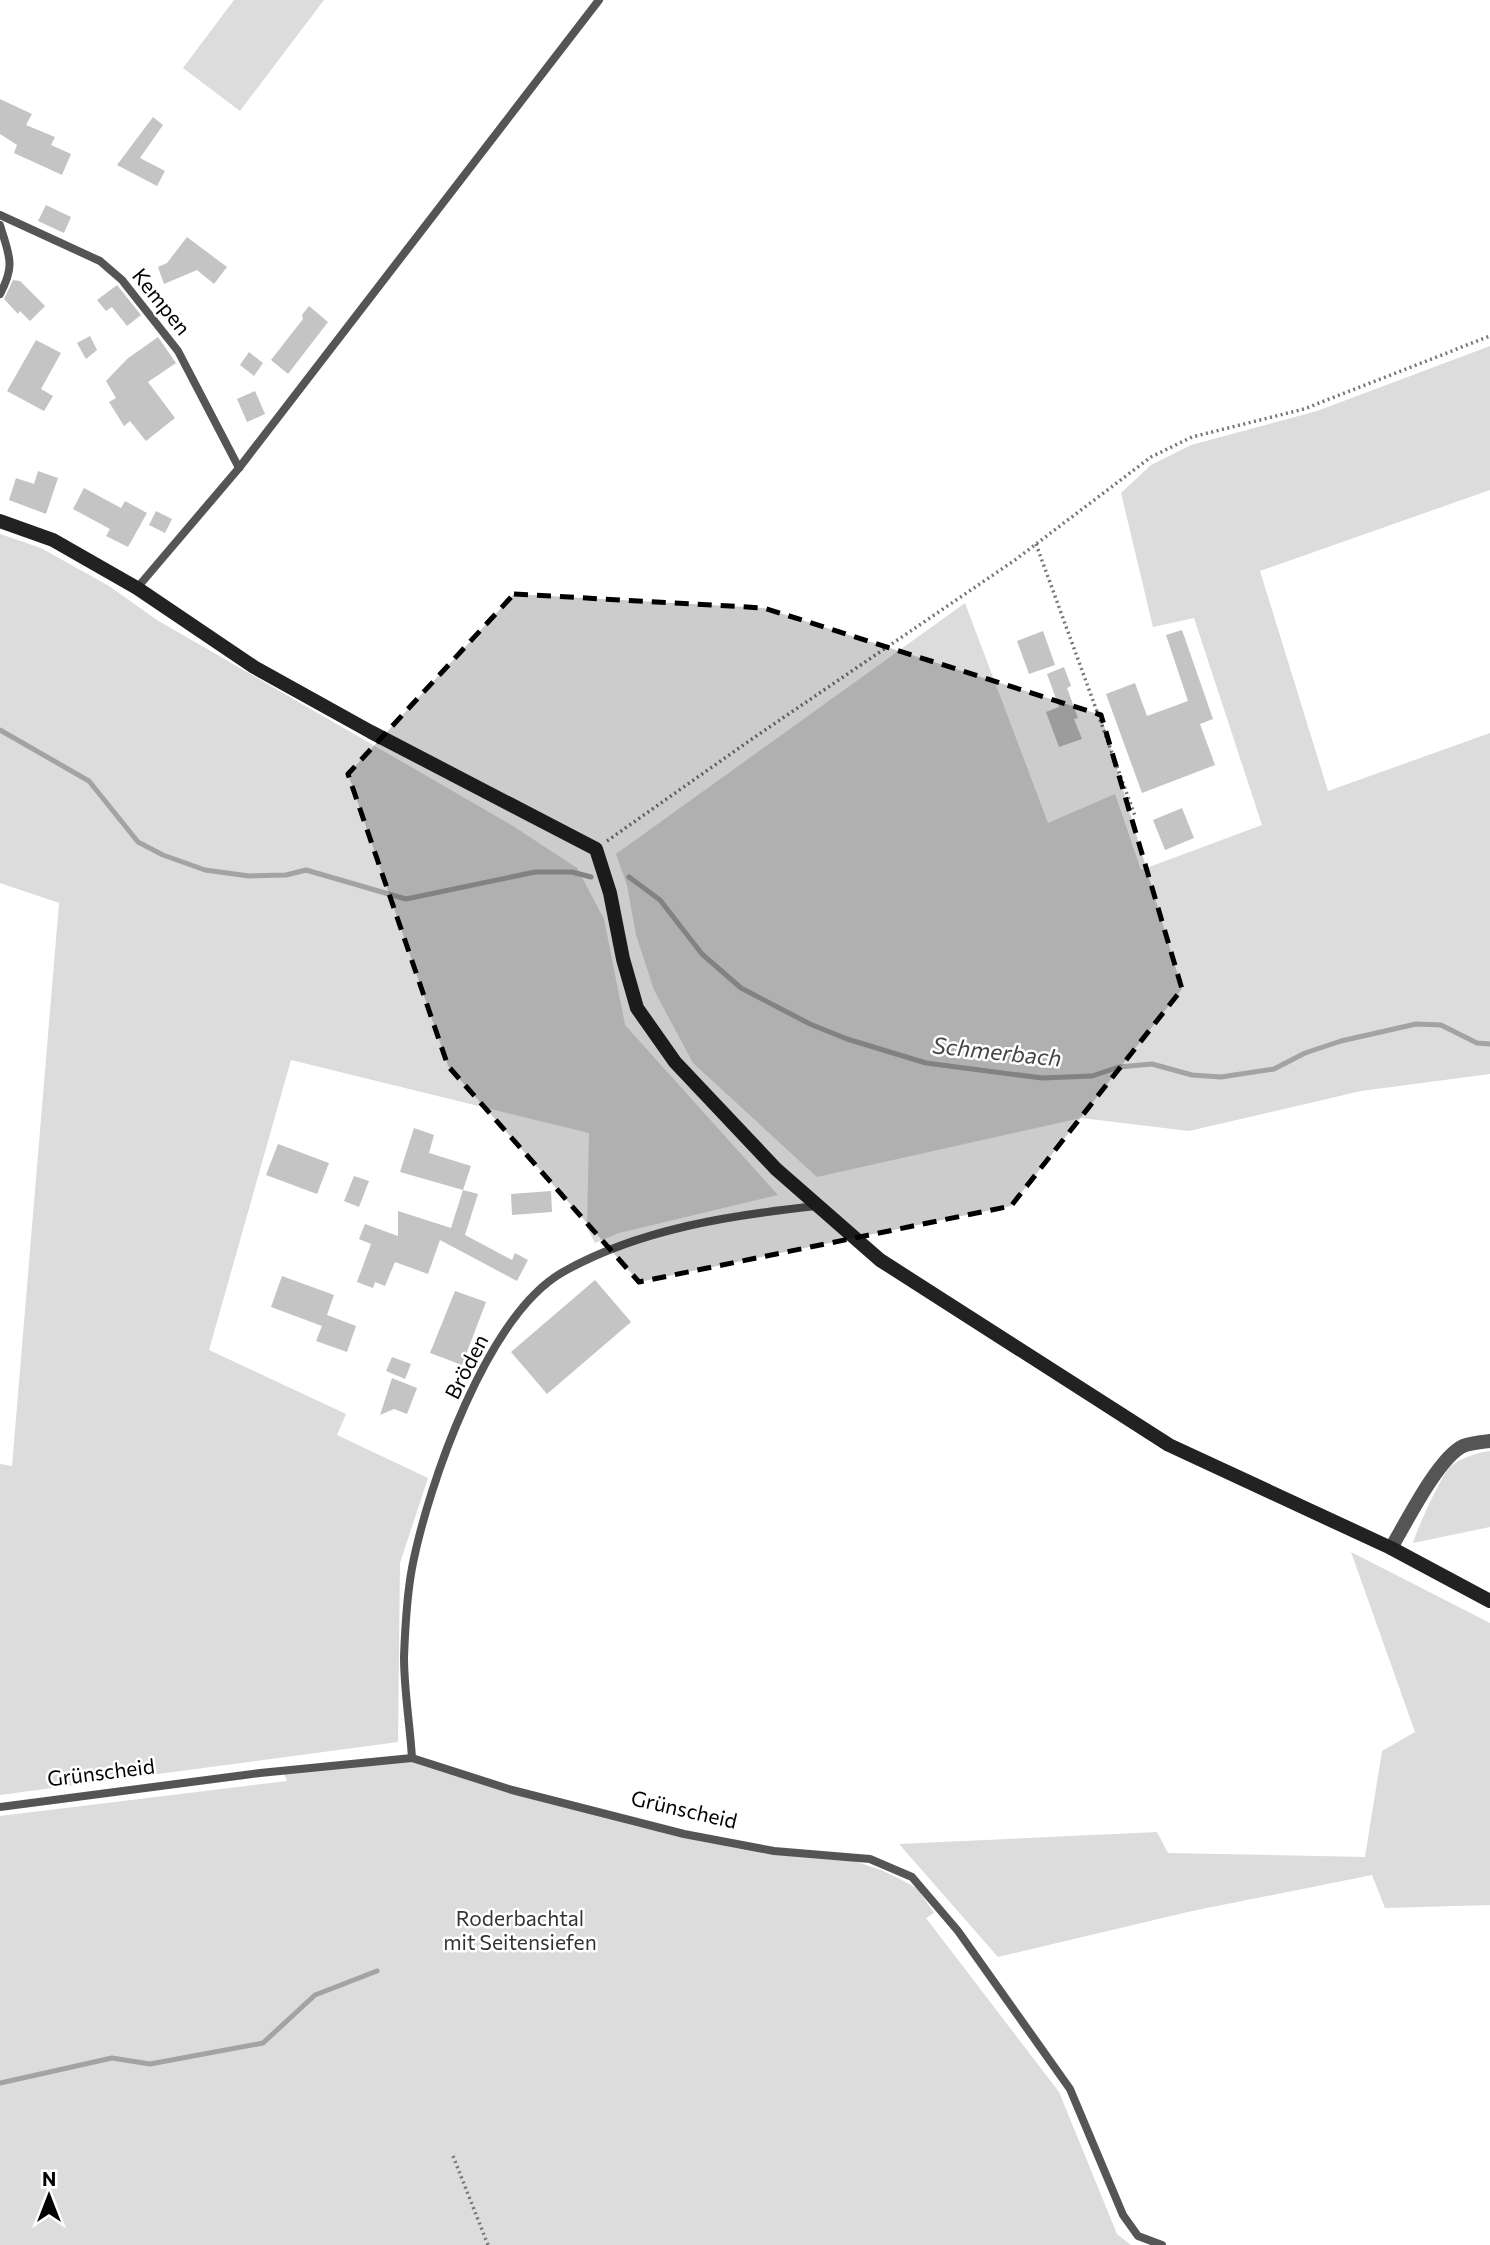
<svg xmlns="http://www.w3.org/2000/svg" width="1490" height="2245" viewBox="0 0 1490 2245" font-family="Commissioner,sans-serif">
	<style>
		.green { fill: #dcdcdc }
		.lines { fill: none; stroke-linecap: round; stroke-linejoin: round }
		.stream { stroke: #a3a3a3; stroke-width: 5 }
		.building { fill: #c4c4c4 }
		.path { stroke: #777; stroke-width: 3.5; stroke-dasharray: 2 3.5; stroke-linecap: butt }
		.lane { stroke: #555; stroke-width: 8 }
		.street { stroke: #555; stroke-width: 14 }
		.secondary { stroke: #222; stroke-width: 14 }
		.marked { fill: #000; fill-opacity: 0.2; stroke: #000; stroke-width: 5; stroke-dasharray: 14 9; stroke-linejoin: round }
		.labels { text-anchor: middle; stroke-width: 5; stroke-linejoin: round; paint-order: stroke }
		.street-label { font-size: 21px; fill: #000; stroke: #fff }
		.park-label { font-size: 21px; fill: #333; stroke: #fff }
		.water-label { font-size: 23px; font-style: italic; fill: #444; stroke: #fff }
	</style>
	<rect width="100%" height="100%" fill="#fff"/>
	<!-- green -->
	<g class="green">
		<path d="M234 0H324L240 111 183 68Z"/>
		<path d="M1490 346V490L1260 571 1328 791 1490 733V1074L1361 1091 1189 1131 1081 1118 817 1177 693 1063 654 990 636 935 627 885 616 854 965 603 1048 823 1115 794 1141 870 1262 825 1194 618 1153 627 1121 493 1151 465 1191 445 1317 411Z"/>
		<path d="M0 534 41 548 109 586 157 620 513 826 577 868 604 919 625 1025 778 1195 619 1233 595 1243 587 1228 589 1133 291 1060 209 1350 346 1414 337 1435 428 1478 400 1563 398 1742 0 1795V1464L12 1466 59 903 0 883Z"/>
		<path d="M1490 1451V1527L1413 1543C1418 1526 1439 1481 1449 1468 1457 1459 1479 1452 1490 1451Z"/>
		<path d="M1351 1552 1490 1623V1905L1385 1908 1372 1875 1192 1911 998 1957 899 1844 1157 1832 1168 1853 1365 1857 1382 1751 1415 1732Z"/>
		<path d="M407 1760 635 1826 756 1849 842 1857 881 1870 902 1880 918 1889 934 1913 926 1918 1059 2092 1117 2234 1131 2245H0V1816L287 1781 284 1773Z"/>
	</g>
	<g class="lines">
		<!-- stream -->
		<g class="stream">
			<path d="M0 730 89 781 138 842 163 855 205 870 249 876 286 875 306 870 406 899 535 872H572L591 877"/>
			<path d="M629 877 660 900 702 954 741 988 810 1024 847 1039 926 1063 1042 1078 1092 1076 1119 1067 1152 1064 1192 1075 1221 1077 1274 1069 1305 1053 1341 1041 1416 1024 1441 1025 1477 1043 1490 1044"/>
			<path d="M0 2083 112 2058 150 2064 263 2043 315 1995 377 1971"/>
		</g>
	</g>
	<!-- building -->
	<g class="building">
		<path d="M0 99 32 114 26 125 55 137 51 145 71 154 62 175 14 153 17 145 0 134Z"/>
		<path d="M153 117 163 125 140 158 165 171 157 186 117 165Z"/>
		<path d="M46 205 71 217 64 233 38 221Z"/>
		<path d="M187 237 227 267 214 284 197 270 164 284 158 267 167 263Z"/>
		<path d="M13 280 20 281 45 306 30 321 20 311 18 314 4 299Z"/>
		<path d="M117 285 141 315 127 326 112 307 106 311 97 300Z"/>
		<path d="M309 306 328 322 288 374 271 360 303 319 302 315Z"/>
		<path d="M90 336 97 350 86 359 77 343Z"/>
		<path d="M158 337 176 363 148 382 175 418 146 441 130 421 124 426 109 402 116 398 106 381 127 359Z"/>
		<path d="M36 340 61 353 41 389 53 396 44 411 7 391Z"/>
		<path d="M249 352 263 363 254 376 240 365Z"/>
		<path d="M255 391 265 414 247 422 237 399Z"/>
		<path d="M38 471 58 478 46 514 9 500 16 478 34 484Z"/>
		<path d="M84 488 121 508 125 501 147 513 128 547 106 536 110 529 73 509Z"/>
		<path d="M156 511 172 519 165 533 149 525Z"/>
		<path d="M1182 630 1213 719 1200 724 1215 765 1142 793 1106 694 1135 683 1147 716 1188 701 1166 635Z"/>
		<path d="M1043 631 1055 665 1029 674 1017 641Z"/>
		<path d="M1064 667 1071 686 1067 688 1078 718 1074 719 1082 739 1059 747 1046 712 1059 707 1047 674Z"/>
		<path d="M1182 808 1194 838 1165 850 1153 820Z"/>
		<path d="M414 1128 434 1135 429 1153 471 1166 463 1190 400 1172Z"/>
		<path d="M278 1144 329 1163 317 1194 266 1175Z"/>
		<path d="M354 1176 369 1181 359 1207 344 1201Z"/>
		<path d="M463 1190 478 1194 465 1235 512 1260 515 1253 528 1260 517 1281 440 1240 428 1274 395 1262 385 1286 375 1282 373 1288 357 1282 371 1244 359 1239 365 1224 398 1236V1211L451 1228Z"/>
		<path d="M551 1191 552 1212 512 1215 511 1194Z"/>
		<path d="M282 1276 334 1295 327 1315 356 1326 347 1352 316 1341 322 1326 271 1307Z"/>
		<path d="M595 1280 631 1322 547 1394 511 1352Z"/>
		<path d="M455 1291 486 1302 462 1365 430 1353Z"/>
		<path d="M392 1357 411 1364 405 1379 386 1371Z"/>
		<path d="M392 1378 417 1388 407 1414 394 1409 380 1415Z"/>
	</g>
	<g class="lines">
		<!-- path -->
		<g class="path">
			<path d="M1036 544 1135 816"/>
			<path d="M607 841 749 741 1015 560 1151 457 1192 437 1304 409 1490 336"/>
			<path d="M453 2156 488 2245"/>
		</g>
		<!-- lane -->
		<g class="lane">
			<path d="M0 215 100 261 122 280 178 351 239 468"/>
			<path d="M0 225C9 256 16 264 0 294"/>
			<path d="M137 588 239 468 599 0"/>
			<path d="M412 1758C410 1725 404 1690 404 1657 405 1630 407 1595 412 1568 428 1485 487 1315 563 1272 639 1229 731 1215 817 1206"/>
			<path d="M0 1807 260 1773 412 1758 512 1790 684 1834 774 1851 870 1859 912 1877 958 1931 1070 2089 1123 2215 1138 2236 1162 2245"/>
		</g>
		<!-- street -->
		<path class="street" d="M1391 1548C1406 1523 1438 1458 1463 1446 1471 1443 1482 1442 1490 1441"/>
		<!-- secondary -->
		<path class="secondary" d="M0 521 53 540 137 588 254 667 371 732 596 849 610 893 623 959 637 1008 675 1062 776 1169 880 1260 1169 1445 1391 1548 1490 1601"/>
	</g>
	<!-- marked area -->
	<path class="marked" d="M514 594 764 608 1101 715 1182 989 1011 1206 639 1282 448 1066 348 774Z"/>
	<g class="labels">
		<!-- street labels -->
		<g class="street-label">
			<text transform="translate(161 302) rotate(51)" y="7">Kempen</text>
			<text transform="translate(467 1367) rotate(-63)" y="7">Bröden</text>
			<text transform="translate(101 1773) rotate(-7)" y="7">Grünscheid</text>
			<text transform="translate(684 1810) rotate(13)" y="7">Grünscheid</text>
		</g>
		<!-- park labels -->
		<g class="park-label">
			<text x="520" y="1926">Roderbachtal<tspan x="520" dy="24">mit Seitensiefen</tspan></text>
		</g>
		<!-- water labels -->
		<g class="water-label">
			<text transform="translate(997 1052) rotate(6)" y="8">Schmerbach</text>
		</g>
	</g>
	<!-- north arrow -->
	<g transform="translate(49 2196)" stroke="#ffffff" stroke-width="5" paint-order="stroke">
	<path d="M0-5L12 26L0 18L-12 26Z" fill="#000000"/>
	<text y="-10" font-size="19" font-weight="bold" text-anchor="middle" fill="#000000">N</text>
	</g>
</svg>
